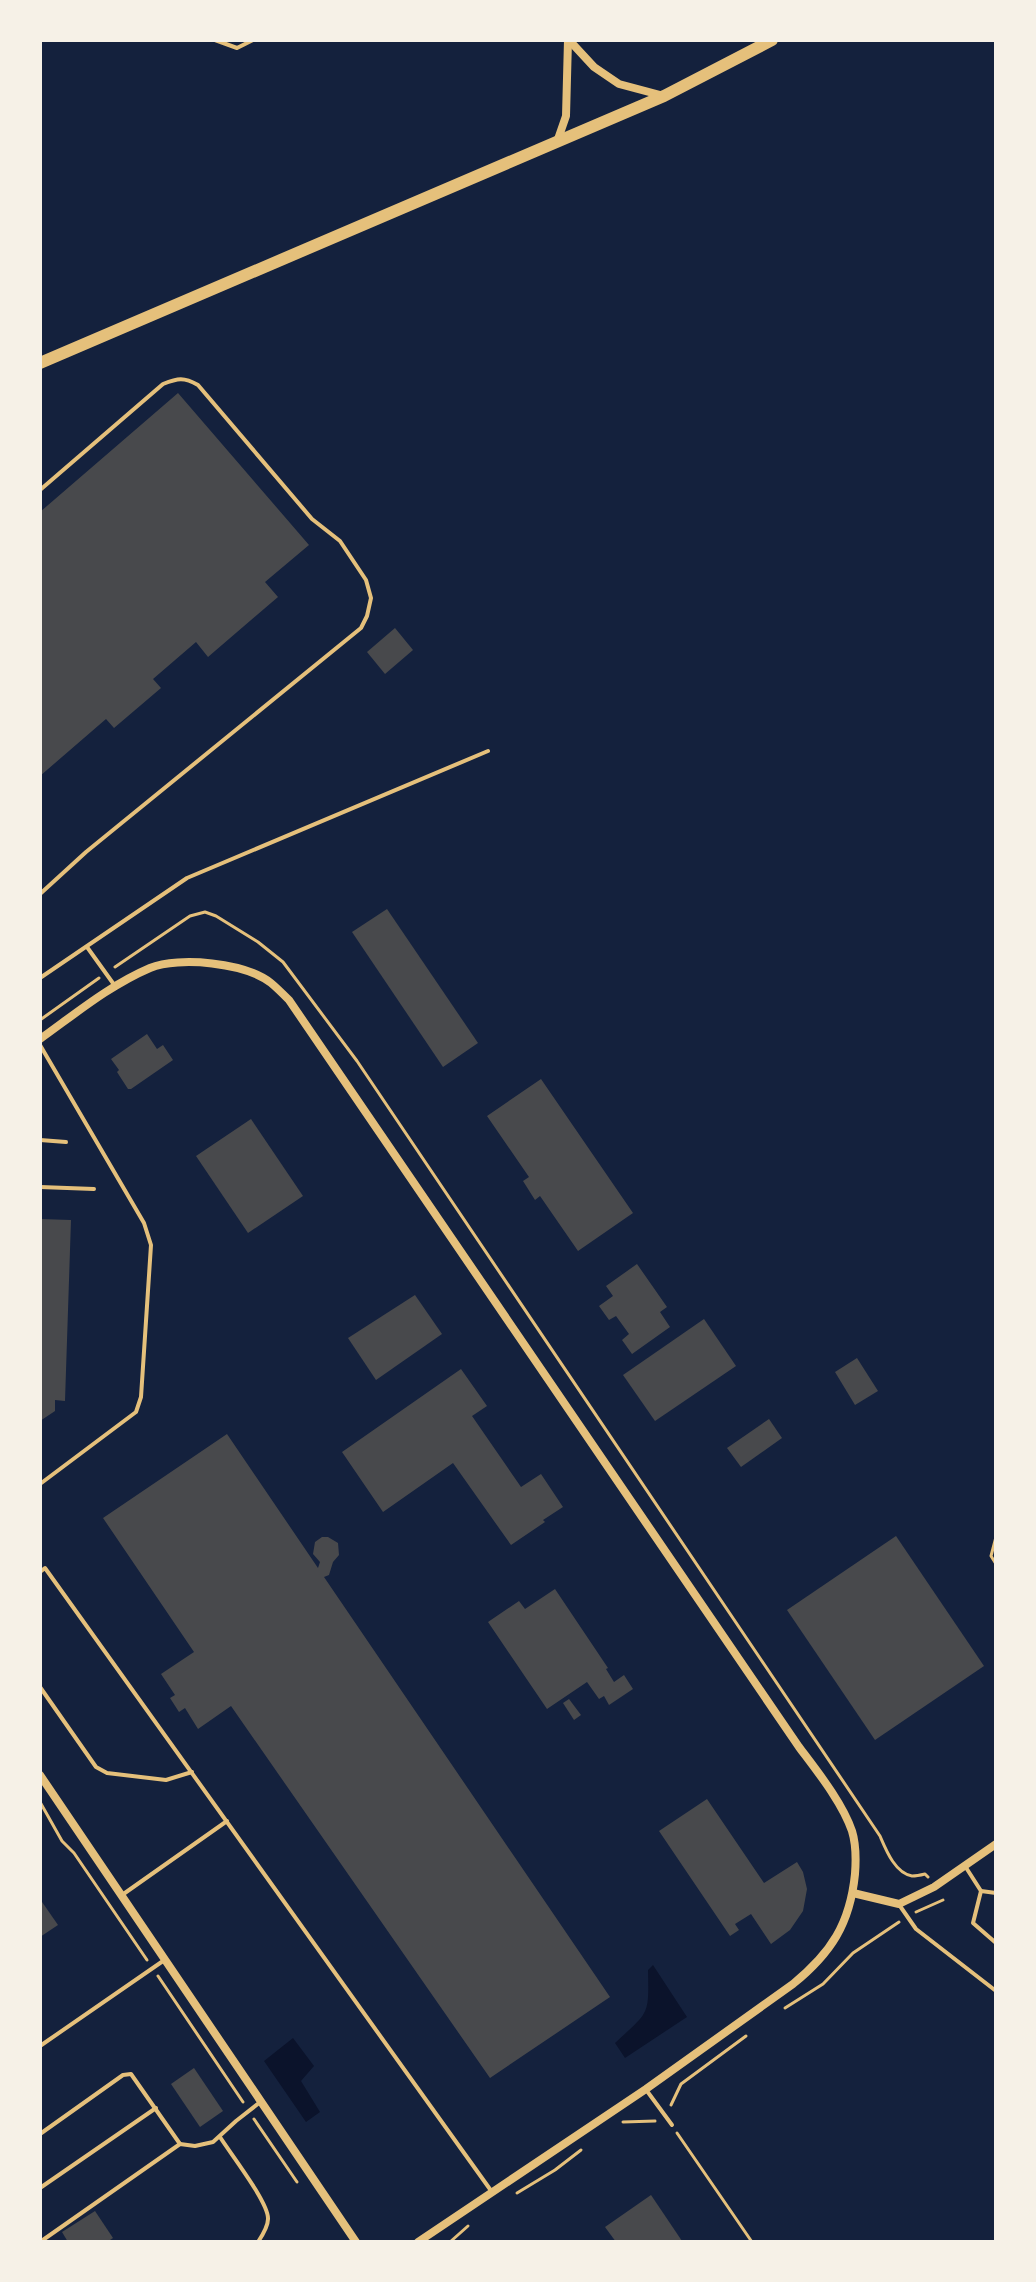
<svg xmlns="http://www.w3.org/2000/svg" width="1036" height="2282" viewBox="0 0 1036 2282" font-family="Rubik,sans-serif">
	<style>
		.water { fill: #0b132b }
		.building { fill: #48494c }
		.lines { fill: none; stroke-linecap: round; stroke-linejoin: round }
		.path { stroke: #e5c07b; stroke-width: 3 }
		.service { stroke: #e5c07b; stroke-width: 4 }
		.minor { stroke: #e5c07b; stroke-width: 8 }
		.secondary { stroke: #e5c07b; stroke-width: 12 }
	</style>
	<rect width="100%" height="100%" fill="#14213d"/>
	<!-- water -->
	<g class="water">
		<path d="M653 1965 687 2017 625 2058 615 2043C649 2011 649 2017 648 1970Z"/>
		<path d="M293 2038 314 2066 301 2081 320 2112 306 2122 264 2061Z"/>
	</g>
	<!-- building -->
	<g class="building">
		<path d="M178 393 309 545 265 582 278 597 208 657 196 642 153 679 161 688 114 728 106 719 40 776V512Z"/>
		<path d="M395 628 413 650 385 674 367 652Z"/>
		<path d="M387 909 478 1043 443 1067 352 932Z"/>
		<path d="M147 1034 157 1049 163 1045 173 1060 131 1089H128L117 1072 119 1070 111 1059Z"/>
		<path d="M541 1079 633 1213 578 1251 540 1196 535 1200 523 1181 529 1177 487 1116Z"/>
		<path d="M251 1119 303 1196 248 1233 196 1156Z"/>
		<path d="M40 1219 71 1220 65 1401 55 1400V1411L40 1421Z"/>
		<path d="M637 1264 667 1307 660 1312 670 1327 632 1354 622 1340 629 1334 616 1316 609 1320 599 1306 613 1296 606 1286Z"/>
		<path d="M415 1295 442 1334 376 1380 348 1338Z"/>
		<path d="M704 1319 736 1366 655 1421 623 1375Z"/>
		<path d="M857 1358 878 1391 855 1405 835 1372Z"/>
		<path d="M461 1369 487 1406 472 1416 521 1487 541 1474 563 1507 543 1520 545 1522 511 1545 453 1463 383 1512 342 1452Z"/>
		<path d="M769 1419 782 1438 741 1467 727 1448Z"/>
		<path d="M227 1434 318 1568 320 1562 313 1554 315 1542 322 1537H328L338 1543 339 1555 333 1562 329 1575 324 1577 610 1997 490 2078 231 1706 198 1729 185 1708 179 1712 170 1698 175 1695 161 1674 194 1652 103 1518Z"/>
		<path d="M896 1536 984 1666 875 1740 787 1610Z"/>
		<path d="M555 1589 608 1668 606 1669 614 1682 624 1675 633 1689 609 1705 604 1696 599 1699 587 1682 547 1709 488 1622 519 1601 525 1609Z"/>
		<path d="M569 1699 581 1715 574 1720 563 1703Z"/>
		<path d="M707 1799 764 1883 797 1862 803 1872 807 1889 803 1911 790 1930 771 1944 751 1914 735 1924 739 1930 730 1936 659 1831Z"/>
		<path d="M40 1899 58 1925 40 1937Z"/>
		<path d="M194 2068 223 2111 200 2127 171 2084Z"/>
		<path d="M651 2195 682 2241 616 2242 605 2227Z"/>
		<path d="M95 2211 113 2238 107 2242H68L62 2232Z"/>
	</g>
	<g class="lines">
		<!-- path -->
		<g class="path">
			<path d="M115 967 190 916 205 912 216 916 258 942 283 962 357 1061 880 1836C886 1850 895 1873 912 1876 917 1876 921 1875 925 1874L928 1877"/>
			<path d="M40 1020 99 978"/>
			<path d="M996 1537 991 1556 996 1564"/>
			<path d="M40 1802 62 1841 74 1853 147 1960"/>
			<path d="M916 1912 943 1900"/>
			<path d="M158 1976 243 2102"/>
			<path d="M785 2008 823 1984 853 1953 899 1922"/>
			<path d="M671 2105 681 2084 746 2036"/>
			<path d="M254 2119 297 2182"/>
			<path d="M623 2122 655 2121"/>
			<path d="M677 2133 752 2242"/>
			<path d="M517 2193 555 2170 581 2150"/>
			<path d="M450 2242 468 2226"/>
		</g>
		<!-- service -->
		<g class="service">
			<path d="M215 40 237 48 253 40"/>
			<path d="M40 490 163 384C178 378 184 377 198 385L312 519 340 541 366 580 371 598 367 616 361 628 86 852 40 894"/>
			<path d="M87 947 115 986"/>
			<path d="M40 978 187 878 488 751"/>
			<path d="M40 1045 144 1223 151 1245 141 1397 136 1412 40 1484"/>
			<path d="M40 1140 66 1142"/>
			<path d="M40 1187 94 1189"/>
			<path d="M40 1572 45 1568 492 2192"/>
			<path d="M40 1687 96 1767 107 1773 166 1780 192 1772"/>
			<path d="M965 1866 981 1891 996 1893"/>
			<path d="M981 1891 973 1923 996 1943"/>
			<path d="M122 1895 227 1821"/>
			<path d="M900 1906 916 1929 996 1991"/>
			<path d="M40 2046 163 1961"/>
			<path d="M647 2091 672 2125"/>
			<path d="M40 2134 123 2075 131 2074 180 2144"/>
			<path d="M220 2137C230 2153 269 2203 268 2219 268 2227 262 2236 258 2242"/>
			<path d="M40 2188 156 2108"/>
			<path d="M40 2242 180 2144 195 2146 213 2142 236 2121 259 2103"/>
		</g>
		<!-- minor -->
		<g class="minor">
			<path d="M569 40 594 67 619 84 664 96"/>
			<path d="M557 142 566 116 568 40"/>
			<path d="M40 1039C75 1014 110 985 150 968 179 956 246 963 271 983 277 988 283 994 289 1000L799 1747C817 1771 842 1802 852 1831 856 1844 856 1861 855 1874 850 1924 831 1953 793 1984L646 2089 418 2242"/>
			<path d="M40 1775 356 2242"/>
			<path d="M853 1893 899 1904 934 1887 996 1844"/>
		</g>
		<!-- secondary -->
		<path class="secondary" d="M40 363 664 96 772 40"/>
	</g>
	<!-- border -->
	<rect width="1036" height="2282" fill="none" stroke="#f6f1e7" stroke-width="84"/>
</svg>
